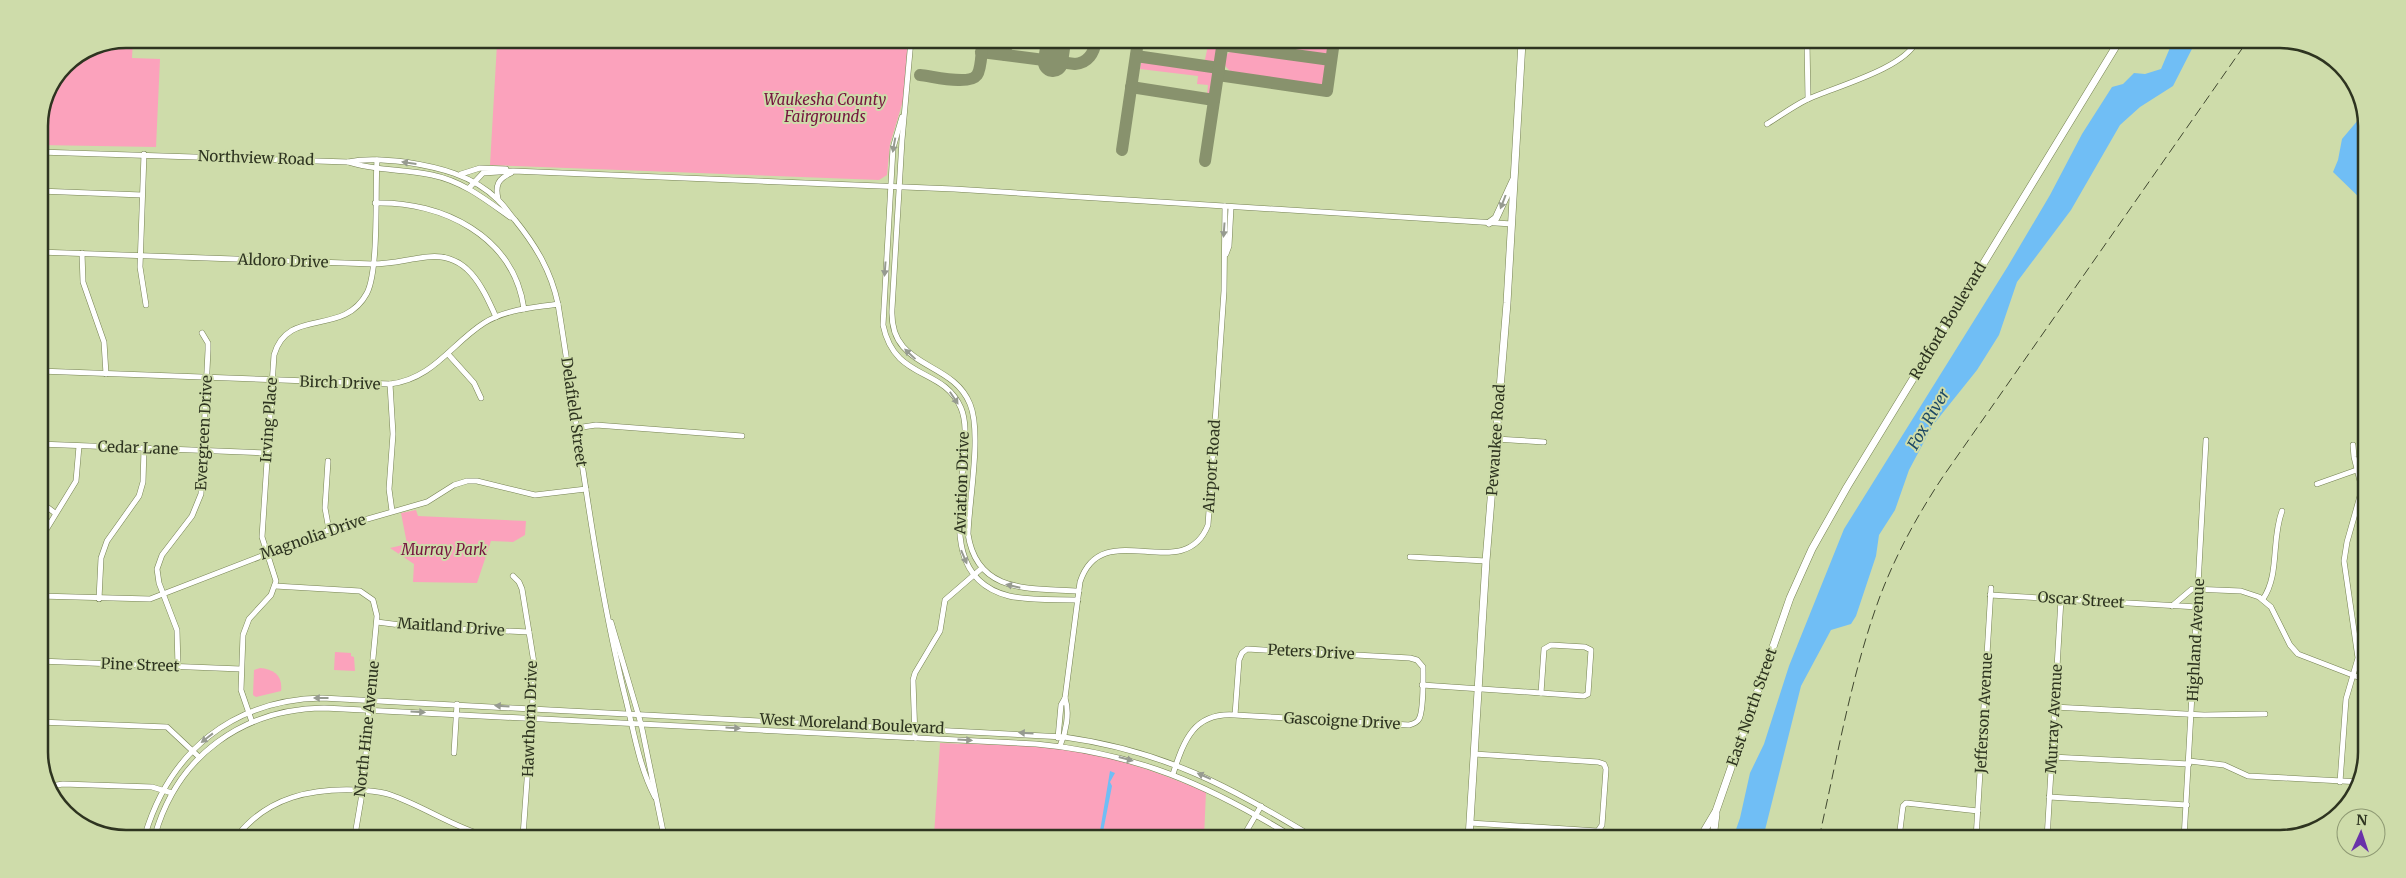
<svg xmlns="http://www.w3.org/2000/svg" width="2406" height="878" viewBox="0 0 2406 878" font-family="Merriweather,serif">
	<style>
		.green { fill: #fba2bc }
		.water { fill: #70bef5 }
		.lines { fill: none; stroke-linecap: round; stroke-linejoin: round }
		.taxiway { stroke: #88926d; stroke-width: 12 }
		.runway { stroke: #88926d; stroke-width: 30 }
		.minor-casing { stroke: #758152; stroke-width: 6 }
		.major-casing { stroke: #758152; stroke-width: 8 }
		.minor { stroke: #fff; stroke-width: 5 }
		.major { stroke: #fff; stroke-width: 7 }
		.rail { stroke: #414830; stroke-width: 1; stroke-dasharray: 10 5; stroke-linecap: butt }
		.oneway { fill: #969a90 }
		.labels { text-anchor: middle; stroke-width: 4; stroke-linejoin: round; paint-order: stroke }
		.park-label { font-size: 15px; font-style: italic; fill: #75143e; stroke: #cedcaa }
		.street-label { font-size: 15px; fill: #2e3420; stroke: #cedcaa }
		.water-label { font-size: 16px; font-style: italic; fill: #1d4864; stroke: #cedcaa }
		.rim { fill: none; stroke: #2e3420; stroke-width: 2.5 }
	</style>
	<rect width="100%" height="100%" fill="#cedcaa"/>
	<!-- green -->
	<g class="green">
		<path d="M126 39H133L132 58 160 59 156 147 39 145V120L64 64 93 45Z"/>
		<path d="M513 40H908L903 101 890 144 887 175 879 180 490 165 497 44 512 45Z"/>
		<path d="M1209 41 1215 42 1219 48 1216 65 1204 64Z"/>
		<path d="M1231 41H1331V42L1330 54 1325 57 1237 44Z"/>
		<path d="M1237 50 1325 62 1328 67 1325 83 1320 86 1233 74 1226 67C1222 58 1227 51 1237 50Z"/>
		<path d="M1142 59 1214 70 1216 71 1212 95 1207 96 1208 85 1197 84 1198 76 1140 69Z"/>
		<path d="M416 510 418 516 526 521 525 535 513 542 491 541 477 583 413 582 414 564 390 548 407 544 401 513Z"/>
		<path d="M335 652 351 653V656L354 657 355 671 334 670Z"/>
		<path d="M260 668C274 669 283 676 281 691L256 697 253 695 254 670Z"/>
		<path d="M940 743C992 745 1047 744 1097 755 1135 764 1170 777 1206 792L1204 837 934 836Z"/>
	</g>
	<!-- water -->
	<g class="water">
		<path d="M2172 43H2195L2173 86 2140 107 2120 125 2071 210 2017 282 1999 335 1977 370 1933 425 1909 470 1895 510 1879 535 1876 556 1856 616 1851 624 1831 630 1801 686 1763 838H1733L1740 818 1750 773 1764 744 1789 666 1844 529 2008 266 2050 195 2082 134 2112 87 2123 84 2134 73 2145 74 2161 69Z"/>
		<path d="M2364 113 2367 120V200L2363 201 2333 172 2338 160 2342 139Z"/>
		<path d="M1110 771 1115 773 1110 782 1112 786 1102 837H1099Z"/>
	</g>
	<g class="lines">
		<!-- taxiway -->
		<g class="taxiway">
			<path d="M1007 41 1005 55 1075 64C1088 63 1094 53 1096 41"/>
			<path d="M1222 45 1331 60"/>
			<path d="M981 52 1005 55"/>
			<path d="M1136 56 1219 68"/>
			<path d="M920 75C932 76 969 86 977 75 982 68 981 50 983 41"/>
			<path d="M1218 75 1327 91 1334 41"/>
			<path d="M1131 87 1214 100"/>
			<path d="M1122 150 1138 41"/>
			<path d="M1205 161 1223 41"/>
		</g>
		<!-- runway -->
		<path class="runway" d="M1053 62 1056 41"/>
		<defs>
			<g id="minor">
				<path d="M911 40 902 140 892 309C889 370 952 359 970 404 982 433 969 500 968 534 977 595 1032 588 1079 591"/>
				<path d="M1807 42 1808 99"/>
				<path d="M902 117 893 148 883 325C895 382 943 366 961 408 968 425 964 445 963 464 960 513 945 580 1009 596 1031 601 1056 599 1078 600"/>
				<path d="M1767 124C1780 116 1792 107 1806 100 1834 87 1903 69 1916 42"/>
				<path d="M39 152 348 162C375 171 404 169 432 175 462 181 485 199 510 217"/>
				<path d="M144 154 140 267 146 305"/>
				<path d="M348 162C367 158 386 160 405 162 438 167 473 175 498 200 505 206 509 214 515 220 536 246 551 271 558 304 579 433 593 564 624 692 633 726 638 765 655 797"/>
				<path d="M461 174 480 168 506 169"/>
				<path d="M469 188 483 173 513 171 954 189 1512 224"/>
				<path d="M39 191 142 195"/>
				<path d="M498 199C495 185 498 179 511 173"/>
				<path d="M375 203C442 201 514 236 524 309"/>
				<path d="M39 252 373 264C392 264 408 259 427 257 467 252 482 286 496 317"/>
				<path d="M82 253 83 282 104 342 106 374"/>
				<path d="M1226 254 1229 246 1231 207"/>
				<path d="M448 354 474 383 481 398"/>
				<path d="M39 371 390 384C433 379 451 344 484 323 506 309 533 308 558 304"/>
				<path d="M390 384 393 434 389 489 392 511"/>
				<path d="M576 428 596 425 742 436"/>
				<path d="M1496 439 1544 442"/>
				<path d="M39 444 267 453"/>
				<path d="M328 461 325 508 329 530"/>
				<path d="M2317 484 2365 467"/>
				<path d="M39 501 55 513"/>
				<path d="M1410 557 1486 561"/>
				<path d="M513 576 519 582 522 589 535 669 523 836"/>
				<path d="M275 586 360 591 373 600 377 616 370 690 364 782 355 835"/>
				<path d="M1990 595 2198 607"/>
				<path d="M39 596 150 599 329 530 427 502 454 485 467 481H477L535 495 586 489"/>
				<path d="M42 596 46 530 76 481 79 446"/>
				<path d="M99 599 101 558 107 541 139 496 143 482 144 449"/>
				<path d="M2263 599C2280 574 2271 540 2282 511"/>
				<path d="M2172 606 2192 589 2241 591 2259 597 2271 607 2290 645 2298 654 2363 679"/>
				<path d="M377 622 416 627 529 632"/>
				<path d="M611 622 641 724 664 836"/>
				<path d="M1551 645 1585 647 1591 650 1588 694 1584 696 1541 693 1544 649Z"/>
				<path d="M39 661 241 669"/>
				<path d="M178 667 177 630 159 583 157 569 162 555 192 516 201 494 208 350V343L202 333"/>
				<path d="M1422 685 1541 693"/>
				<path d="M2054 707 2204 715 2265 714"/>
				<path d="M39 722 167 727 199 757"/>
				<path d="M252 722 241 690 243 635 249 619 271 595 276 581 262 537 274 355C288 306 343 338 367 293 379 269 375 192 377 160"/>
				<path d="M915 738 913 680 915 673 940 631 945 600 982 568"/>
				<path d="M1058 738 1061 705 1065 698"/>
				<path d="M1060 746C1066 732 1070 713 1065 698L1080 582C1102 514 1184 587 1208 525L1224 291 1225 206"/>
				<path d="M454 753 457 704"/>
				<path d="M2052 757 2189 764"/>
				<path d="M2189 761 2224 765 2248 776 2361 782"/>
				<path d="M1173 774C1184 740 1194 712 1235 715L1409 725C1413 724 1417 723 1419 719 1424 710 1423 677 1423 667L1417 660 1410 658 1247 649 1242 653 1239 660 1235 715"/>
				<path d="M2340 782 2346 699 2358 658 2344 561 2347 542 2362 489 2354 457 2353 445"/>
				<path d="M49 784 63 810"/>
				<path d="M50 786 63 784 152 787 172 793"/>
				<path d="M2049 797 2187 805"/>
				<path d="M1470 823 1598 831 1602 825 1606 769 1604 764 1598 762 1474 754"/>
				<path d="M145 835C170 751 233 700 322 698L1064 737C1165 751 1228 786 1313 837"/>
				<path d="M155 835C178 755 243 709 324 708L1036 744C1137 753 1208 785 1293 837"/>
				<path d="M238 835C268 797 312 788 358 790 369 791 380 791 391 795 423 806 453 827 486 836"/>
				<path d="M595 836V835"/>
				<path d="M1243 837 1261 806"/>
				<path d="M1899 838 1903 806 1906 803 1978 811"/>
				<path d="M2184 838 2196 839"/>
				<path d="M1976 839 1991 588"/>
				<path d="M2047 839 2061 599"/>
				<path d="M2184 839 2206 440"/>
				<path d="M2255 839 2259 838"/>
			</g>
			<g id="major">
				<path d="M1489 223 1496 218 1513 181"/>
				<path d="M1469 838 1486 561 1507 303 1522 42"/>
				<path d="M1700 838 1716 811 1790 598 1812 549 1847 487 2118 43"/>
				<path d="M1713 838 1716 814"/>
			</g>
		</defs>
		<!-- minor casing -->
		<use href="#minor" class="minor-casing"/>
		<!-- major casing -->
		<use href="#major" class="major-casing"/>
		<!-- minor -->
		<use href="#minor" class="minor"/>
		<!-- major -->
		<use href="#major" class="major"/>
		<!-- rail -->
		<path class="rail" d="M1819 838C1837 759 1851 676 1879 599 1895 556 1917 516 1942 478L2246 43"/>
	</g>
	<!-- one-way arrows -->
	<defs><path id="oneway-solid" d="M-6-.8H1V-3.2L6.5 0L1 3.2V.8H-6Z" transform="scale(1.25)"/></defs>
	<g class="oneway">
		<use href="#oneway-solid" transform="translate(894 145) rotate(100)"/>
		<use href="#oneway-solid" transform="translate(409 163) rotate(-172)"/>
		<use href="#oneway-solid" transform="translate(1503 202) rotate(111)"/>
		<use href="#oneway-solid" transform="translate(1224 230) rotate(94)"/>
		<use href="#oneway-solid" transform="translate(885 269) rotate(94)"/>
		<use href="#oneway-solid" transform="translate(910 354) rotate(-137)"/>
		<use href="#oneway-solid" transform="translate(954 398) rotate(56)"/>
		<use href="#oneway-solid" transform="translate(964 557) rotate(67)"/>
		<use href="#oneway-solid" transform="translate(1013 586) rotate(-167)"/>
		<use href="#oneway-solid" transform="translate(321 698) rotate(180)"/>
		<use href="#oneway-solid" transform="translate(502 706) rotate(-177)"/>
		<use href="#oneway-solid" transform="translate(418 712) rotate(3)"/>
		<use href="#oneway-solid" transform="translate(733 728) rotate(3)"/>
		<use href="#oneway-solid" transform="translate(1026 733) rotate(-177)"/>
		<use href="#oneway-solid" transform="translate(207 738) rotate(142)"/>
		<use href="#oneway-solid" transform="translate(965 740) rotate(3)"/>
		<use href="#oneway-solid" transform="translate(1126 759) rotate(15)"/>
		<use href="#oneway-solid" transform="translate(1204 776) rotate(-156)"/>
	</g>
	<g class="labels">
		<!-- park labels -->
		<g class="park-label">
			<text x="825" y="105">Waukesha County<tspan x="825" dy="17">Fairgrounds</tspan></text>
			<text x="444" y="555">Murray Park</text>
		</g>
		<!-- street labels -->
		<g class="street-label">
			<text transform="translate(256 158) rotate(2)" y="5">Northview Road</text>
			<text transform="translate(283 261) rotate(2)" y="5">Aldoro Drive</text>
			<text transform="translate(1948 321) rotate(-59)" y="5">Redford Boulevard</text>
			<text transform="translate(340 383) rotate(2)" y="5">Birch Drive</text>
			<text transform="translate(574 412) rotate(82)" y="5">Delafield Street</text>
			<text transform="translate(269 420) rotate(-86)" y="5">Irving Place</text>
			<text transform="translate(204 433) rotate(-87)" y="5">Evergreen Drive</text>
			<text transform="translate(1496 440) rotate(-86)" y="5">Pewaukee Road</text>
			<text transform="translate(138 448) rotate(2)" y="5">Cedar Lane</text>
			<text transform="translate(1212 466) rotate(-86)" y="5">Airport Road</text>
			<text transform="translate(962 483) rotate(-88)" y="5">Aviation Drive</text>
			<text transform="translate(313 537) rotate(-19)" y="5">Magnolia Drive</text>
			<text transform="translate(2081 600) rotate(4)" y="5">Oscar Street</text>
			<text transform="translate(451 627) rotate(4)" y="5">Maitland Drive</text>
			<text transform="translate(2196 640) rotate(-87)" y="5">Highland Avenue</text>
			<text transform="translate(1311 652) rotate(3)" y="5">Peters Drive</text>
			<text transform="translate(140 665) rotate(2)" y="5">Pine Street</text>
			<text transform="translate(1752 707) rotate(-71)" y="5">East North Street</text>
			<text transform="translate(1984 713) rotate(-87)" y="5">Jefferson Avenue</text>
			<text transform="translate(530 719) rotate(-88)" y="5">Hawthorn Drive</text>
			<text transform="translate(2054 719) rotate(-87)" y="5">Murray Avenue</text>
			<text transform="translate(1342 721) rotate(3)" y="5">Gascoigne Drive</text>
			<text transform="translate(852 724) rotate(3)" y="5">West Moreland Boulevard</text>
			<text transform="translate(367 729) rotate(-84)" y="5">North Hine Avenue</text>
		</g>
		<!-- water labels -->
		<g class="water-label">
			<text transform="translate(1928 419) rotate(-60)" y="6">Fox River</text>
		</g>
	</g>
	<!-- crop -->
	<path d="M0 0H2406V878H0ZM126 48H2280A78 78 0 0 1 2358 126V752A78 78 0 0 1 2280 830H126A78 78 0 0 1 48 752V126A78 78 0 0 1 126 48Z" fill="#cedcaa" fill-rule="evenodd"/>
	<path class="rim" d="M126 48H2280A78 78 0 0 1 2358 126V752A78 78 0 0 1 2280 830H126A78 78 0 0 1 48 752V126A78 78 0 0 1 126 48Z"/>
	<!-- north arrow -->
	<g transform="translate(2361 833) rotate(3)"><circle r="24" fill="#cedcaa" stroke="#8e9973"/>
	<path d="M0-4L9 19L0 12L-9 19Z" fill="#6932a9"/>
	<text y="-8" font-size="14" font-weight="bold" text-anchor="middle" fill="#2e3420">N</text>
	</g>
</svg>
